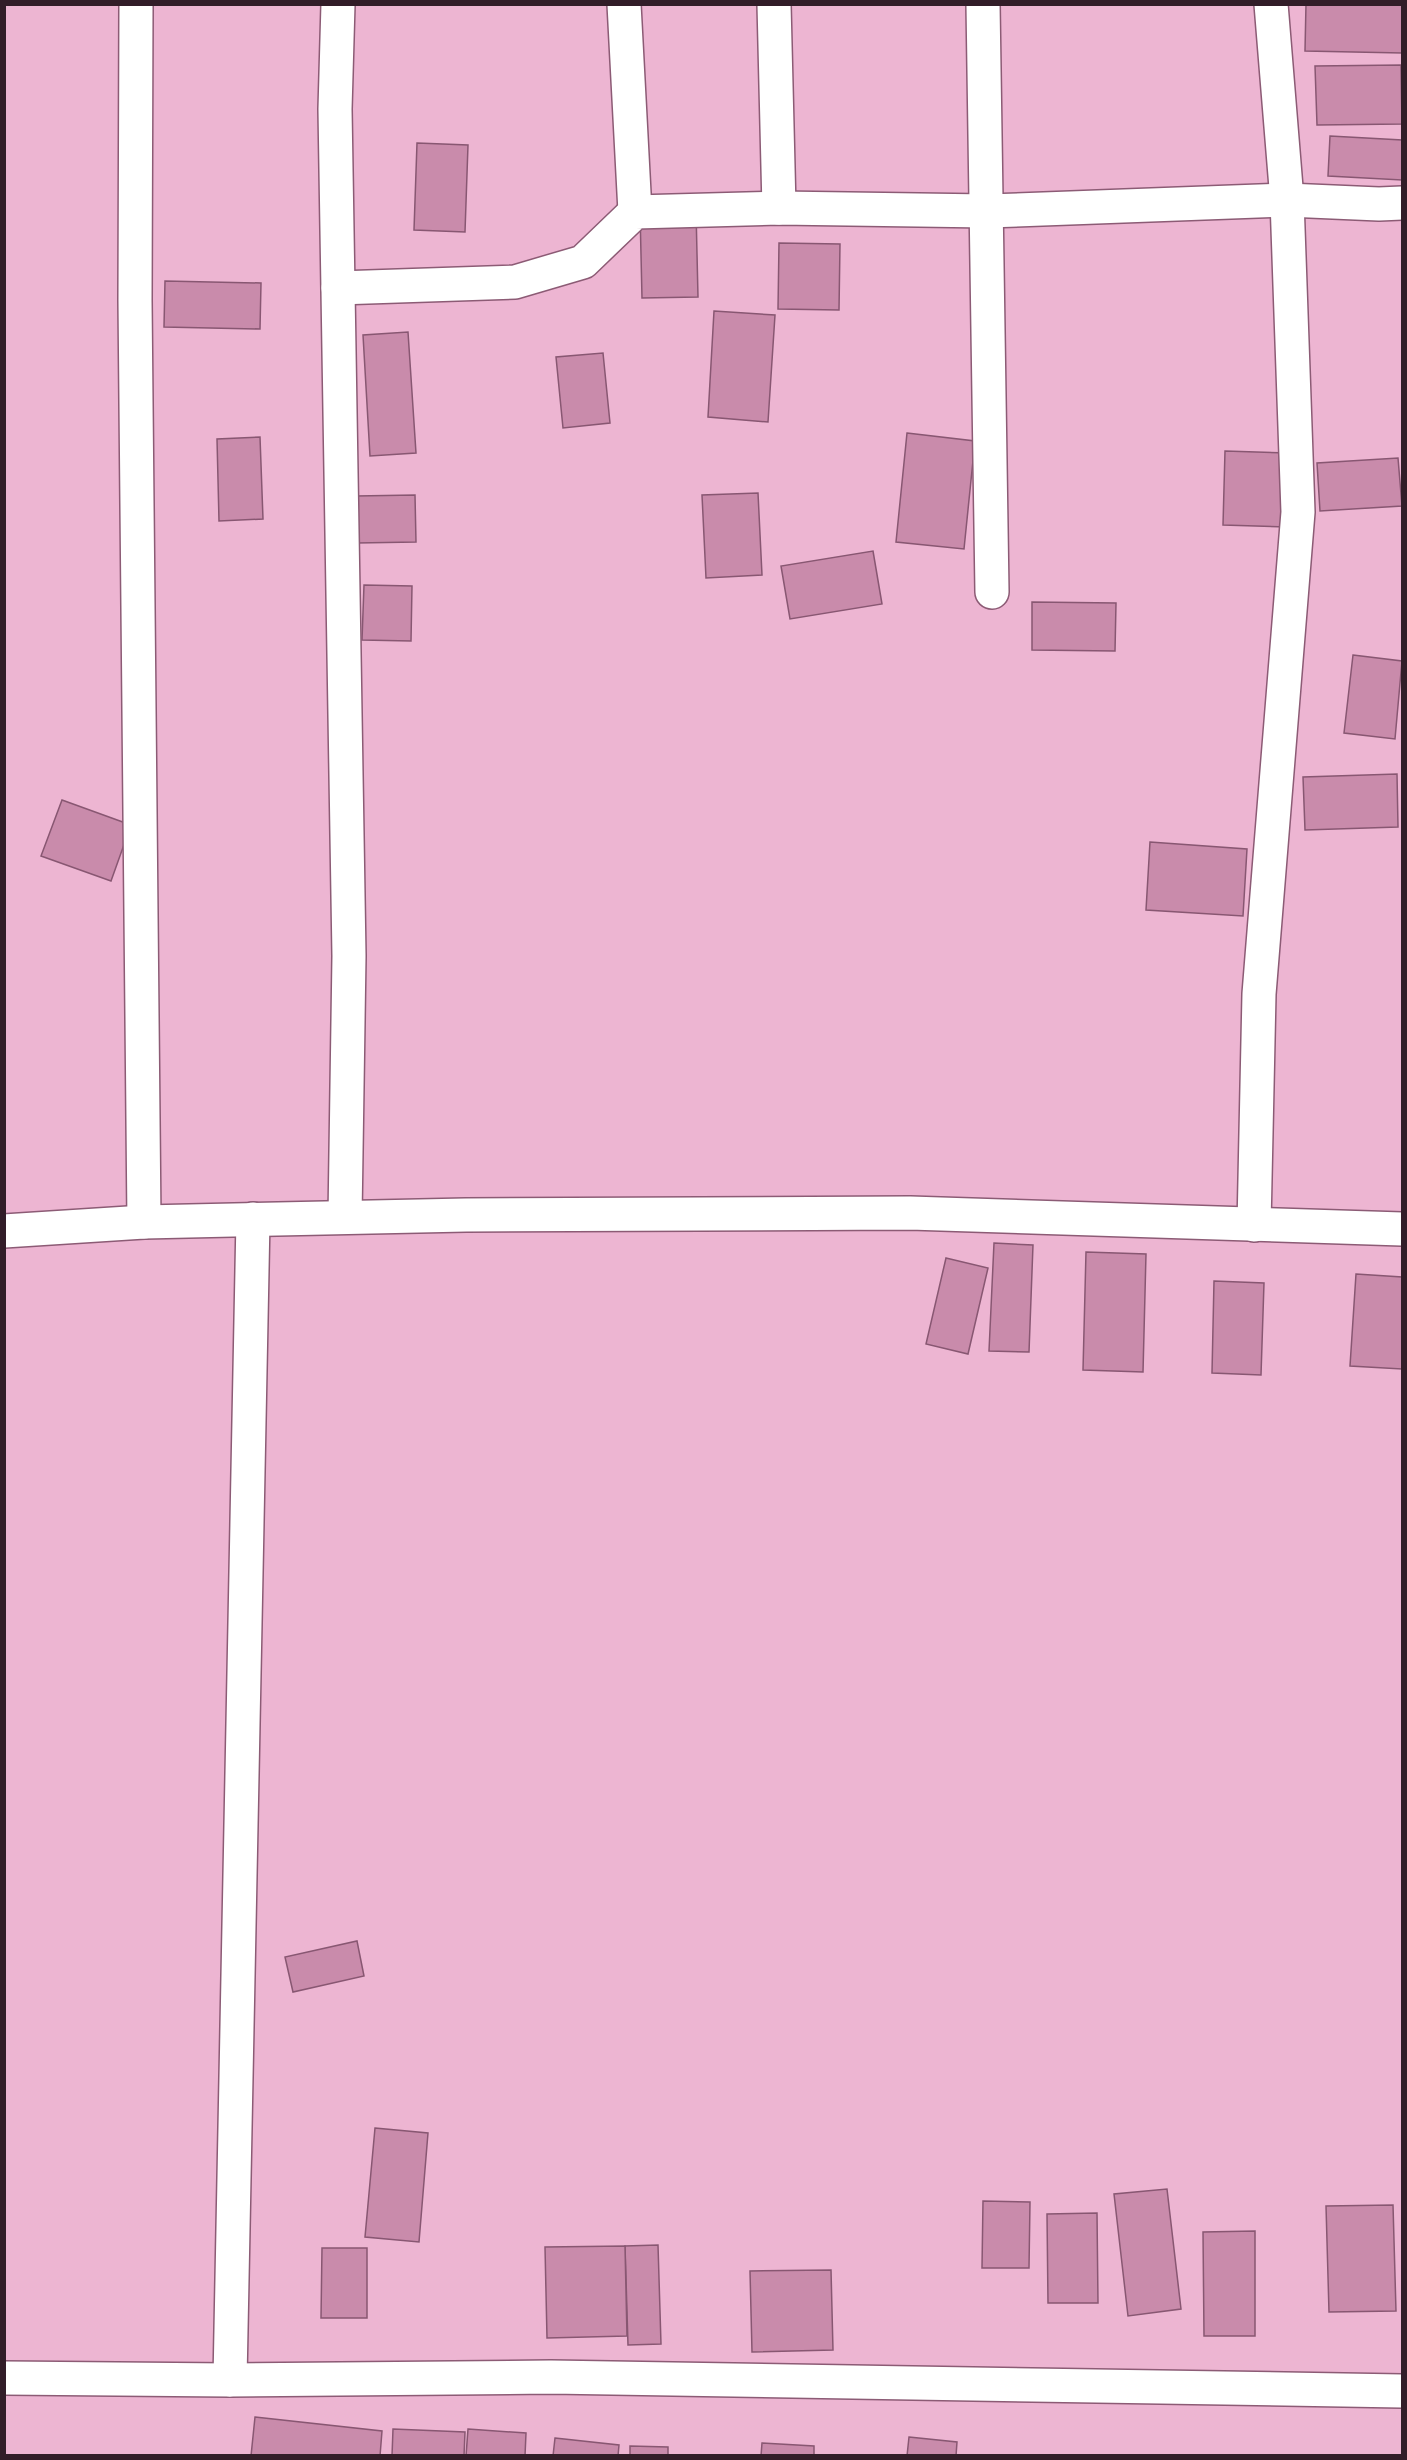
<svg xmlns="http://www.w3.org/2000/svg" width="1407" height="2460" viewBox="0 0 1407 2460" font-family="'DejaVu Sans',sans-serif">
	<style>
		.building { fill: #c98bab; stroke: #885772; stroke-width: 1.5 }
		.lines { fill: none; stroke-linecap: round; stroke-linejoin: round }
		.minor-casing { stroke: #8c5b75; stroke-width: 36 }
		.minor { stroke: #fff; stroke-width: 33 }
	</style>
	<rect width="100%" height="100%" fill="#edb5d2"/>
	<!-- building -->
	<g class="building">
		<path d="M1306 4H1402V53L1305 51Z"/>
		<path d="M1401 65 1402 124 1317 125 1315 66Z"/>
		<path d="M1330 136 1402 140V180L1328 176Z"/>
		<path d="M417 143 468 145 465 232 414 230Z"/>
		<path d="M696 210 698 297 642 298 640 211Z"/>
		<path d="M779 243 840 244 839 310 778 309Z"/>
		<path d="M165 281 261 283 260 329 164 327Z"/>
		<path d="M714 311 775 315 768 422 708 417Z"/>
		<path d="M408 332 416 453 370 456 363 335Z"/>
		<path d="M603 353 610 423 563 428 556 357Z"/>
		<path d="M907 433 975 441 964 549 896 542Z"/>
		<path d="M260 437 263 519 219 521 217 439Z"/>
		<path d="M1225 451 1289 453 1286 527 1223 525Z"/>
		<path d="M1398 458 1402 506 1320 511 1317 463Z"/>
		<path d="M758 493 762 575 706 578 702 495Z"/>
		<path d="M415 495 416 542 357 543 356 496Z"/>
		<path d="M873 551 882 604 790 619 781 566Z"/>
		<path d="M364 585 412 586 411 641 362 640Z"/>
		<path d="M1032 602 1116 603 1115 651 1032 650Z"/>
		<path d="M1353 655 1402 661 1395 739 1344 733Z"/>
		<path d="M1397 774 1398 827 1305 830 1303 777Z"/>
		<path d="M62 800 131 825 111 881 41 856Z"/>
		<path d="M1150 842 1247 849 1243 916 1146 910Z"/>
		<path d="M994 1243 1033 1245 1029 1352 989 1351Z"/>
		<path d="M1086 1252 1146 1254 1143 1372 1083 1370Z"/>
		<path d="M946 1258 988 1268 968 1354 926 1344Z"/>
		<path d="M1356 1274 1402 1277V1369L1350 1366Z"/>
		<path d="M1214 1281 1264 1283 1261 1375 1212 1373Z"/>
		<path d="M357 1941 364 1976 293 1992 285 1957Z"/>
		<path d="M375 2128 428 2133 419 2242 365 2237Z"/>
		<path d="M1167 2189 1181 2309 1128 2316 1114 2194Z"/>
		<path d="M983 2201 1030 2202 1029 2268H982Z"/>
		<path d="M1393 2205 1396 2311 1329 2312 1326 2206Z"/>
		<path d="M1097 2213 1098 2303H1048L1047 2214Z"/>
		<path d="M1255 2231V2336H1204L1203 2232Z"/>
		<path d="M658 2245 661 2344 628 2345 625 2246Z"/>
		<path d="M625 2246 627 2336 547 2338 545 2247Z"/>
		<path d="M322 2248H367V2318H321Z"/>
		<path d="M831 2270 833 2350 752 2352 750 2271Z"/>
		<path d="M255 2417 382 2431 380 2456H251Z"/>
		<path d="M393 2429 465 2432 464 2456H392Z"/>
		<path d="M468 2429 526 2433 525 2456H466Z"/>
		<path d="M909 2437 957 2442 956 2456H907Z"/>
		<path d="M555 2438 619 2445 618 2456H553Z"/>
		<path d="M762 2443 814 2446V2456H761Z"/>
		<path d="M630 2446 668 2447V2456H630Z"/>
	</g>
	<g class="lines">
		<defs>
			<g id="minor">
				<path d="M136 4 135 300 144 1222"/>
				<path d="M338 4 335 109 349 956 345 1217"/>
				<path d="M624 4 635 212"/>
				<path d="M774 4 779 208"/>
				<path d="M983 4 992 592"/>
				<path d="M338 288 515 282 583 262 635 212 779 208 988 211 1287 200 1379 204 1402 203"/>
				<path d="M1254 1225 1259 994 1298 512 1287 200 1271 4"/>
				<path d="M4 1231 144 1222 466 1215 910 1213 1402 1229"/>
				<path d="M4 2378 230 2380 551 2377 1402 2391"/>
				<path d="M230 2380 253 1219"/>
			</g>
		</defs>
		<!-- minor casing -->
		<use href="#minor" class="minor-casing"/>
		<!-- minor -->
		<use href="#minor" class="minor"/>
	</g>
	<!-- border -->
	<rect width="1407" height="2460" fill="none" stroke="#321d28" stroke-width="12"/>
</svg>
